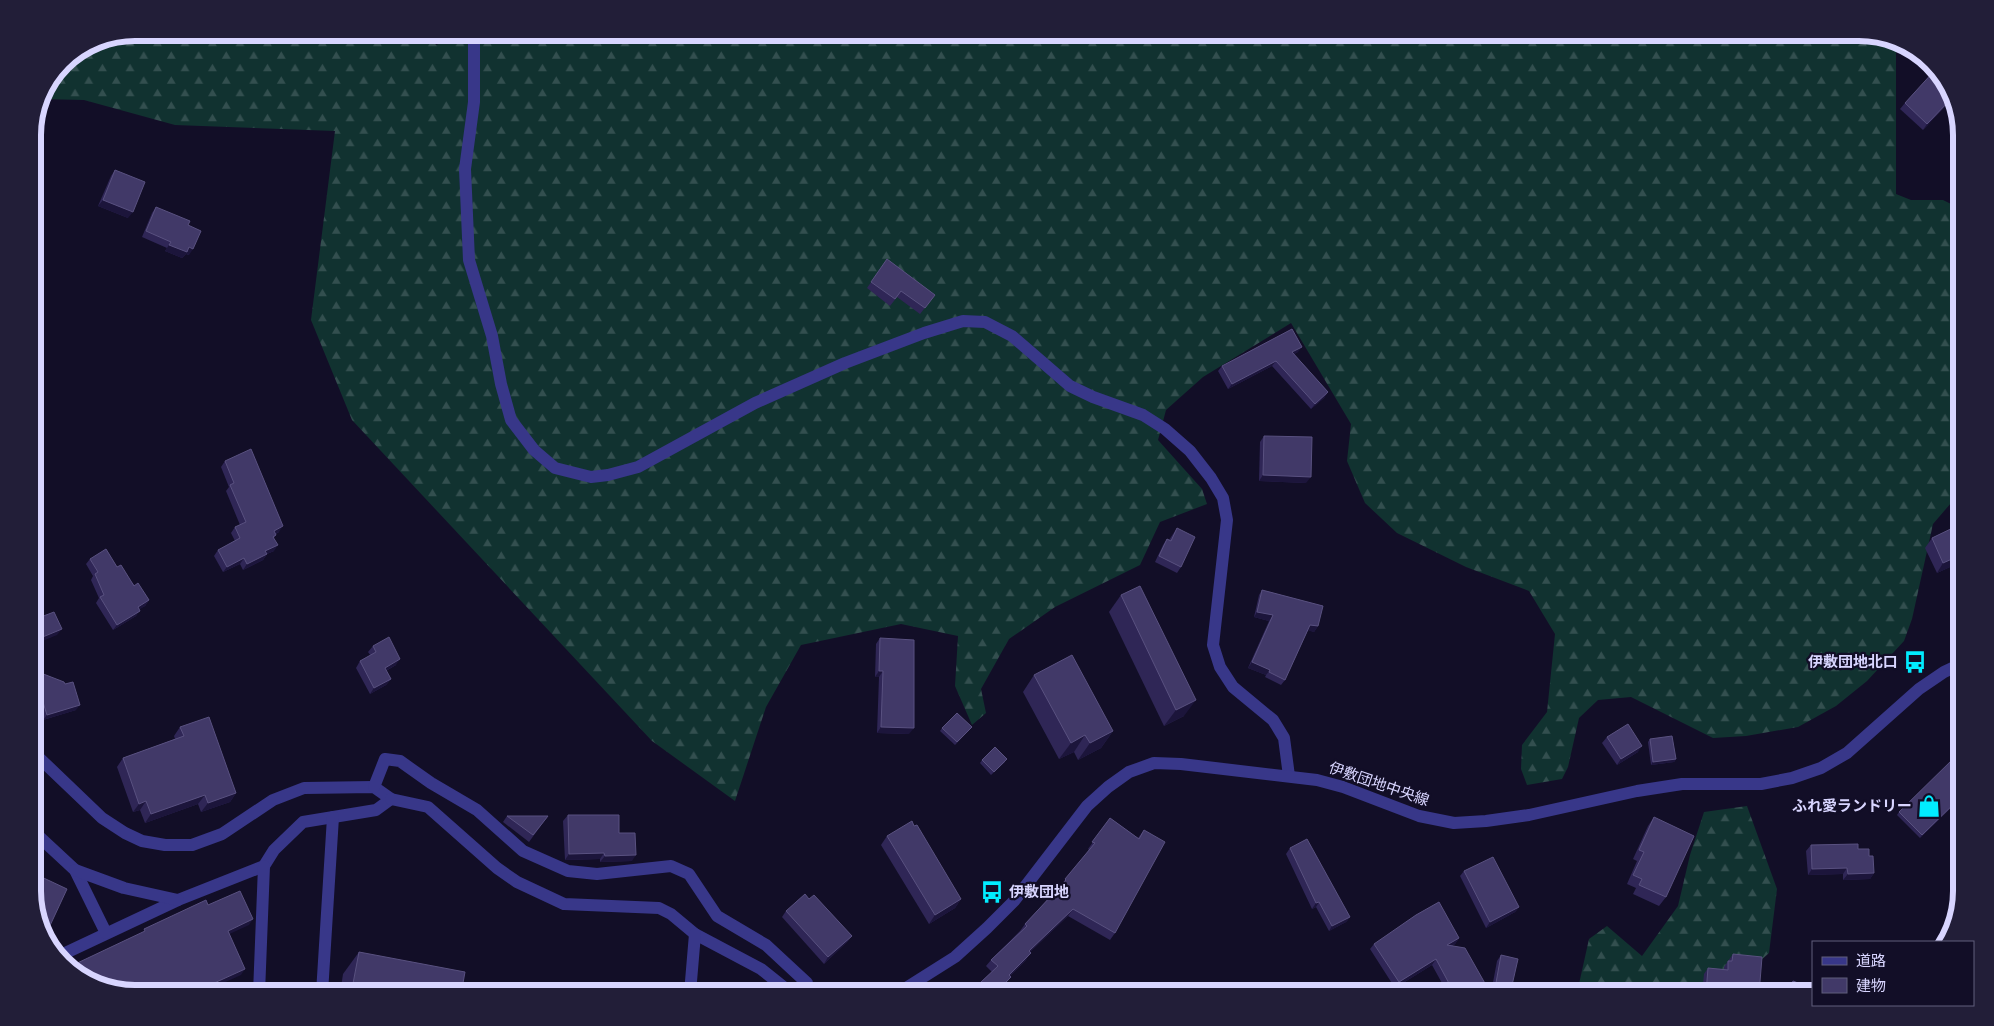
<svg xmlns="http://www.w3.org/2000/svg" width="1994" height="1026" viewBox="0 0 1994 1026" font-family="'Alegreya Sans','Noto Sans JP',sans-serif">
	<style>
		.forest { fill: url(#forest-firs) }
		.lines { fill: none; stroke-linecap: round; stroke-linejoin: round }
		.minor { stroke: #383789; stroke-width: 12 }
		.tertiary { stroke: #383789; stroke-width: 12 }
		.wall { fill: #2f2656 }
		.shaded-wall { fill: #1c153b }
		.building { fill: #413968; stroke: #595180 }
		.labels { text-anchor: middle; stroke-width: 4.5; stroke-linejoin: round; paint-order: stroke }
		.poi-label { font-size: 15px; font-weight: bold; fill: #d8d5ff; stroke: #120e27; text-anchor: end }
		.street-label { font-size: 15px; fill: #d8d5ff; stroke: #120e27 }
		.rim { fill: none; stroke: #d8d5ff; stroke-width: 6 }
	</style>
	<defs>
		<pattern id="forest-firs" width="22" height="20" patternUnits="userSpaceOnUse" patternTransform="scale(1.25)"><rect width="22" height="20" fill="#113230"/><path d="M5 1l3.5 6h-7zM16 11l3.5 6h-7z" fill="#334f4f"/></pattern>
	</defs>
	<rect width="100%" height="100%" fill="#120e27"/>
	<!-- forest -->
	<g class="forest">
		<path d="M136 32H430L436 45 469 32 1858 33 1896 41V194L1911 200H1943L1961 209V477L1951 503 1933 524 1912 619 1904 641 1867 681 1836 706 1798 727 1746 736 1713 738 1631 697 1598 700 1579 718 1568 767 1562 779 1527 785 1521 769 1522 745 1547 712 1555 634 1529 591 1466 567 1397 533 1365 503 1347 461 1351 424 1291 323 1203 377 1166 410 1158 440 1202 489 1207 504 1160 522 1140 565 1055 607 1009 639 981 689 986 713 972 725 955 686 958 636 901 624 801 645 766 707 735 801 652 741 352 420 311 320 335 131 175 125 84 100 40 99 63 62 96 40Z"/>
		<path d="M1747 806 1777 889 1769 953 1724 993H1577L1589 939 1607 926 1642 956 1678 906 1690 855 1704 812Z"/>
	</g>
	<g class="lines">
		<!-- minor -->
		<g class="minor">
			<path d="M33 752 102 818 125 833 142 841 165 845H192L222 834 273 800 304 788 374 787 391 799 376 810 303 822 274 850 264 866 178 900 59 956"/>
			<path d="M374 787 385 759 400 761 431 783 477 810 523 851 568 871 597 874 671 866 689 874 717 916 766 945 807 983V993"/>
			<path d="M391 799 428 807 497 868 517 882 564 904 659 908 671 914 695 934 761 969 791 993"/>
			<path d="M33 831 75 870 106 933"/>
			<path d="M75 870 124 888 178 900"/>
			<path d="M259 993 264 866"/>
			<path d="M322 993 333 817"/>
			<path d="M690 993 695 934"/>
		</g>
		<!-- tertiary -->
		<g class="tertiary">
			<path d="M474 32V102L465 169 469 260 492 336 501 384 511 420 534 450 555 468 591 477 608 475 638 467 755 403 845 363 924 333 963 321 985 322 1012 336 1070 386 1093 397 1143 415 1165 429 1190 451 1211 478 1223 498 1227 520 1213 645 1220 667 1233 687 1273 720 1284 738 1289 776"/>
			<path d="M898 993 955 957 987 928 1014 901 1087 806 1108 787 1129 772 1154 763 1181 764 1317 780 1343 787 1419 816 1454 823 1486 821 1529 815 1637 791 1682 784H1761L1792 778 1821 768 1847 753 1919 689 1944 672 1961 664"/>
		</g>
	</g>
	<!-- wall -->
	<g class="wall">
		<path d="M1951 100 1923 130 1900 109 1905 103Z"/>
		<path d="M1961 155V176L1952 167Z"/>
		<path d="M115 170 128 218 98 206 111 176Z"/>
		<path d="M156 207 188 225 189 255 186 254 182 258 165 251 167 248 142 237 152 213Z"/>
		<path d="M887 259 935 295 920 314 897 297 890 306 867 288Z"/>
		<path d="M1298 352 1294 354 1328 392 1324 398 1311 409 1272 366 1228 389 1218 371 1222 366Z"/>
		<path d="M1264 436 1306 483 1259 481 1260 442Z"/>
		<path d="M225 461 279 532 276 534 274 538V551L267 554 263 560 243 570 240 564 223 572 214 556 218 550 235 541 231 533 235 527 240 525 226 491 229 487 221 467Z"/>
		<path d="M1961 518V562L1937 573 1925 548 1932 538 1958 526Z"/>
		<path d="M1177 528 1181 567 1177 573 1155 562 1163 545 1167 539 1169 540Z"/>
		<path d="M90 559 117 567 149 600 145 606 139 609 136 616 113 630 96 603 99 598 91 580 93 576 86 564Z"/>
		<path d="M1262 590 1318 626 1314 632 1308 630 1285 680 1281 685 1265 677 1266 675 1248 668 1269 621 1254 617 1259 595Z"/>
		<path d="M1121 595 1184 716 1164 726 1109 612Z"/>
		<path d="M880 638 909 734 877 733 879 677H875L876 644Z"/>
		<path d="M373 646 396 665 386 671 391 679 386 685 370 694 356 668 360 661 371 656 368 652Z"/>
		<path d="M33 670 76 710 43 720 33 687Z"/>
		<path d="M1034 675 1113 731 1101 748 1078 760 1074 752 1059 759 1023 692Z"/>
		<path d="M180 727 236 793 230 802 201 812 198 804 145 823 140 810 133 812 117 767 123 758 175 739 174 736Z"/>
		<path d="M972 727 955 745 940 731 942 728Z"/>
		<path d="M1607 737 1638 752 1617 765 1602 743Z"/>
		<path d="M1650 739 1676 759 1674 762 1651 765 1648 742Z"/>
		<path d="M982 760 1005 762 991 775 980 763Z"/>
		<path d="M1961 798 1920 838 1897 815 1899 812Z"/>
		<path d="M568 815 619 833 632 861 600 862V859L565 860 563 821Z"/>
		<path d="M507 816H548L529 842 503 822Z"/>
		<path d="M1654 817 1666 897 1659 906 1633 894 1636 888 1627 884 1637 861 1633 859 1648 826Z"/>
		<path d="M1110 818 1138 838 1144 830 1115 933 1110 940 1068 916 1030 952 1026 960 1010 976 1006 984 996 994H979L975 990 980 983 992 972 986 966 991 960 1020 931 1025 924 1060 886 1089 850 1088 849Z"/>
		<path d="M887 836 961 899 955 908 929 924 881 845Z"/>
		<path d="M1811 845 1858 849 1869 856 1874 873 1870 879 1843 880V874L1808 875 1806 851Z"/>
		<path d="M1290 848 1350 917 1346 922 1329 931 1316 907 1312 909 1286 854Z"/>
		<path d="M1464 871 1519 907 1515 912 1486 928 1460 876Z"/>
		<path d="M809 899 852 936 847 942 824 964 782 917 786 911Z"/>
		<path d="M1459 938 1455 944 1452 946 1491 993 1497 961 1501 955 1510 994H1448L1432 965 1395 988 1370 949 1374 944Z"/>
		<path d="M359 952 461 994H340L343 974Z"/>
		<path d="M1733 954 1759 994H1702L1704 974 1708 968 1724 969V967Z"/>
		<path d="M1793 981 1813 994H1785L1788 987Z"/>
	</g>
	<!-- shaded-wall -->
	<g class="shaded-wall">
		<path d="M1951 99V100L1923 130 1927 124Z"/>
		<path d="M103 200 133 212 128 218 98 206Z"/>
		<path d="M169 245 189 247 193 249 189 255 186 254 182 258 165 251Z"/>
		<path d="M1302 347 1298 352 1288 358 1292 352Z"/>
		<path d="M1276 361 1272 366 1228 389 1232 384Z"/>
		<path d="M1328 392 1324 398 1311 409 1315 404Z"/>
		<path d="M1263 475 1311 477 1306 483 1259 481Z"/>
		<path d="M283 526 279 532 270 536 274 531Z"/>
		<path d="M278 545 274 551 267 554 263 560 243 570 247 564 265 551Z"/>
		<path d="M1961 555V562L1937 573 1943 563Z"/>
		<path d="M244 558 240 564 223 572 227 567Z"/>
		<path d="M149 600 145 606 134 613 138 607Z"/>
		<path d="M140 611 136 616 113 630 117 625Z"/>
		<path d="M1257 612 1273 615 1269 621 1254 617Z"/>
		<path d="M1310 625 1318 626 1314 632 1306 630Z"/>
		<path d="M62 629 57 635 33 645V641Z"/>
		<path d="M400 659 396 665 380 674 385 668Z"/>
		<path d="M1252 662 1270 670 1266 675 1248 668Z"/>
		<path d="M879 671H883L879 677H875Z"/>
		<path d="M391 679 386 685 370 694 374 688Z"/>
		<path d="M1196 700 1184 716 1164 726 1176 710Z"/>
		<path d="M80 705 76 710 43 720 47 715Z"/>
		<path d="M881 727 914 728 909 734 877 733Z"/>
		<path d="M1113 731 1101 748 1078 760 1090 743Z"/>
		<path d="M1085 735 1074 752 1059 759 1071 743Z"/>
		<path d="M1642 746 1638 752 1617 765 1621 759Z"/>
		<path d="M1676 759 1674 762 1651 765 1653 762Z"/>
		<path d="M236 793 230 802 201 812 208 803Z"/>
		<path d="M205 795 198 804 145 823 151 814Z"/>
		<path d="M1961 797V798L1920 838 1922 835Z"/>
		<path d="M146 801 140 810 133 812 139 804Z"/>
		<path d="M604 853 600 859 565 860 569 854Z"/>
		<path d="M636 855 632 861 600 862 605 856Z"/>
		<path d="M1847 868 1843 874 1808 875 1812 869Z"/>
		<path d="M1874 873 1870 879 1843 880 1848 874Z"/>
		<path d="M961 899 955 908 929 924 935 915Z"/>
		<path d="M1319 902 1316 907 1312 909 1316 903Z"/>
		<path d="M1519 907 1515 912 1486 928 1490 922Z"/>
		<path d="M1073 909 1068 916 1024 958 1029 951Z"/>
		<path d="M1350 917 1346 922 1329 931 1332 926Z"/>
		<path d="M253 919 249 925 223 937 228 931Z"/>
		<path d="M852 936 847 942 824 964 828 957Z"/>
		<path d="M1459 938 1455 944 1443 950 1447 945Z"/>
		<path d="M1031 953 1026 960 1004 981 1009 975Z"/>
		<path d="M1436 959 1432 965 1395 988 1399 982Z"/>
		<path d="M245 969 241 975 199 994H190Z"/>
		<path d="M1011 977 1006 984 996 994H994Z"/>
	</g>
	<!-- building -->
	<g class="building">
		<path d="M1935 70 1944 79 1951 99 1927 124 1905 103Z"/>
		<path d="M1961 155V166L1956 161Z"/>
		<path d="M115 170 145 182 133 212 103 200Z"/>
		<path d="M156 207 190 221 188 225 201 231 193 249 189 247 187 252 169 245 171 242 146 231Z"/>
		<path d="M887 259 935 295 925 308 901 291 895 299 871 282Z"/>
		<path d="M1292 329 1302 347 1292 352 1328 392 1315 404 1276 361 1232 384 1222 366Z"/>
		<path d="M1264 436 1312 437 1311 477 1263 475Z"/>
		<path d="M251 449 283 526 274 531 276 535 273 537 278 545 265 551 267 554 247 564 244 558 227 567 218 550 240 538 235 527 246 522 230 485 234 483 225 461Z"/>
		<path d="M1961 524V555L1943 563 1932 538Z"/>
		<path d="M1177 528 1195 537 1181 567 1159 556 1167 539 1171 541Z"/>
		<path d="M106 549 117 567 121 565 134 586 138 583 149 600 138 607 140 611 117 625 100 597 104 595 95 574 98 572 90 559Z"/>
		<path d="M1140 586 1196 700 1176 710 1121 595Z"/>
		<path d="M1262 590 1323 606 1318 626 1310 625 1285 680 1269 672 1270 670 1252 662 1273 615 1257 612Z"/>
		<path d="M54 612 62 629 33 641V620Z"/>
		<path d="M389 637 400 659 385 668 391 679 374 688 360 661 376 652 373 646Z"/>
		<path d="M880 638 914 640V728L881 727 883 671H879Z"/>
		<path d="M1072 655 1113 731 1090 743 1085 735 1071 743 1034 675Z"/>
		<path d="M33 670 64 682 65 684 73 682 80 705 47 715Z"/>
		<path d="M957 713 972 727 957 742 942 728Z"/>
		<path d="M209 717 236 793 208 803 205 795 151 814 146 801 139 804 123 758 184 736 180 727Z"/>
		<path d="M1628 724 1642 746 1621 759 1607 737Z"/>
		<path d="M1672 736 1676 759 1653 762 1650 739Z"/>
		<path d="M995 747 1007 759 994 772 982 760Z"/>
		<path d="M1954 758 1961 766V797L1922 835 1899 812Z"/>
		<path d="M568 815H619V833H635L636 855 605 856 604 853 569 854Z"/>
		<path d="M507 816H548L533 835Z"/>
		<path d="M1654 817 1694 836 1666 897 1639 885 1642 879 1633 875 1644 852 1639 850Z"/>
		<path d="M1110 818 1139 839 1144 830 1165 842 1115 933 1073 909 1029 951 1031 953 1009 975 1011 977 994 994H990L980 983 998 966 991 960 1027 926 1025 924 1066 880 1065 879 1095 843 1092 842Z"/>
		<path d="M912 821 914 826 917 825 961 899 935 915 887 836Z"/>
		<path d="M1307 839 1350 917 1332 926 1319 902 1316 903 1290 848Z"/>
		<path d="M1858 844V849H1869V856H1873L1874 873 1848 874 1847 868 1812 869 1811 845Z"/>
		<path d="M1493 857 1519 907 1490 922 1464 871Z"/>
		<path d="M33 873 67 889 47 932 44 931 33 897Z"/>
		<path d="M240 891 253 919 228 931 245 969 190 994H136L90 983 71 966 145 931 144 929 206 900 208 905Z"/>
		<path d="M805 894 809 899 814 895 852 936 828 957 786 911Z"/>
		<path d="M1439 902 1459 938 1447 945 1465 948 1491 994H1457L1452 989 1436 959 1399 982 1374 944 1416 915Z"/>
		<path d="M359 952 465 972 461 994H351Z"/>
		<path d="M1733 954 1762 957 1759 994 1706 993 1708 968 1728 970V961H1732Z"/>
		<path d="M1501 955 1518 959 1510 994H1494Z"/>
		<path d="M1793 981 1813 989V994H1787Z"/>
	</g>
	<!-- icons -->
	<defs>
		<symbol id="bus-bare" viewBox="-9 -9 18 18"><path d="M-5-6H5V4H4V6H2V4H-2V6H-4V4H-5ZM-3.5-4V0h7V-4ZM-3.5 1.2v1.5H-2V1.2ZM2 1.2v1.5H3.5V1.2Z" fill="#01ecff" stroke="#120e27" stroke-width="2.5" paint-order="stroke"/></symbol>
		<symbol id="shop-bare" viewBox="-9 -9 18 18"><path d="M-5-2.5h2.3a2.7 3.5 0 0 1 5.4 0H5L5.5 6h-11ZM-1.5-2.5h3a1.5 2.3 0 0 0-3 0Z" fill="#01ecff" stroke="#120e27" stroke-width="2.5" paint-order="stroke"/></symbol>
	</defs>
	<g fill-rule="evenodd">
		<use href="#bus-bare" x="1899" y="646" width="32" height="32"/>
		<use href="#shop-bare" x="1913" y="790" width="32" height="32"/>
		<use href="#bus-bare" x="976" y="876" width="32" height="32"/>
	</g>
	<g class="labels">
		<!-- poi labels -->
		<g class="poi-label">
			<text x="1898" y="667">伊敷団地北口</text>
			<text x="1912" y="811">ふれ愛ランドリー</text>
			<text x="1009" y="897" text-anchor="start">伊敷団地</text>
		</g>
		<!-- street labels -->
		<g class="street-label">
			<text transform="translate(1379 784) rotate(19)" y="5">伊敷団地中央線</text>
		</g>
	</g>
	<!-- crop -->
	<path d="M0 0H1994V1026H0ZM135 41H1859A94 94 0 0 1 1953 135V891A94 94 0 0 1 1859 985H135A94 94 0 0 1 41 891V135A94 94 0 0 1 135 41Z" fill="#221e38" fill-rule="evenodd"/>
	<path class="rim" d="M135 41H1859A94 94 0 0 1 1953 135V891A94 94 0 0 1 1859 985H135A94 94 0 0 1 41 891V135A94 94 0 0 1 135 41Z"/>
	<!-- legend -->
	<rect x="1812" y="941" width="162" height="65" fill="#120e27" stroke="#615e7d"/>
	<rect x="1822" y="957" width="25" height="8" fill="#383789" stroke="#615e7d"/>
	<text x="1856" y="966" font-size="15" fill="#d8d5ff">道路</text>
	<rect x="1822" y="978" width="25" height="15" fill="#413968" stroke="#615e7d"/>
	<text x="1856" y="991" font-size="15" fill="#d8d5ff">建物</text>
</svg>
